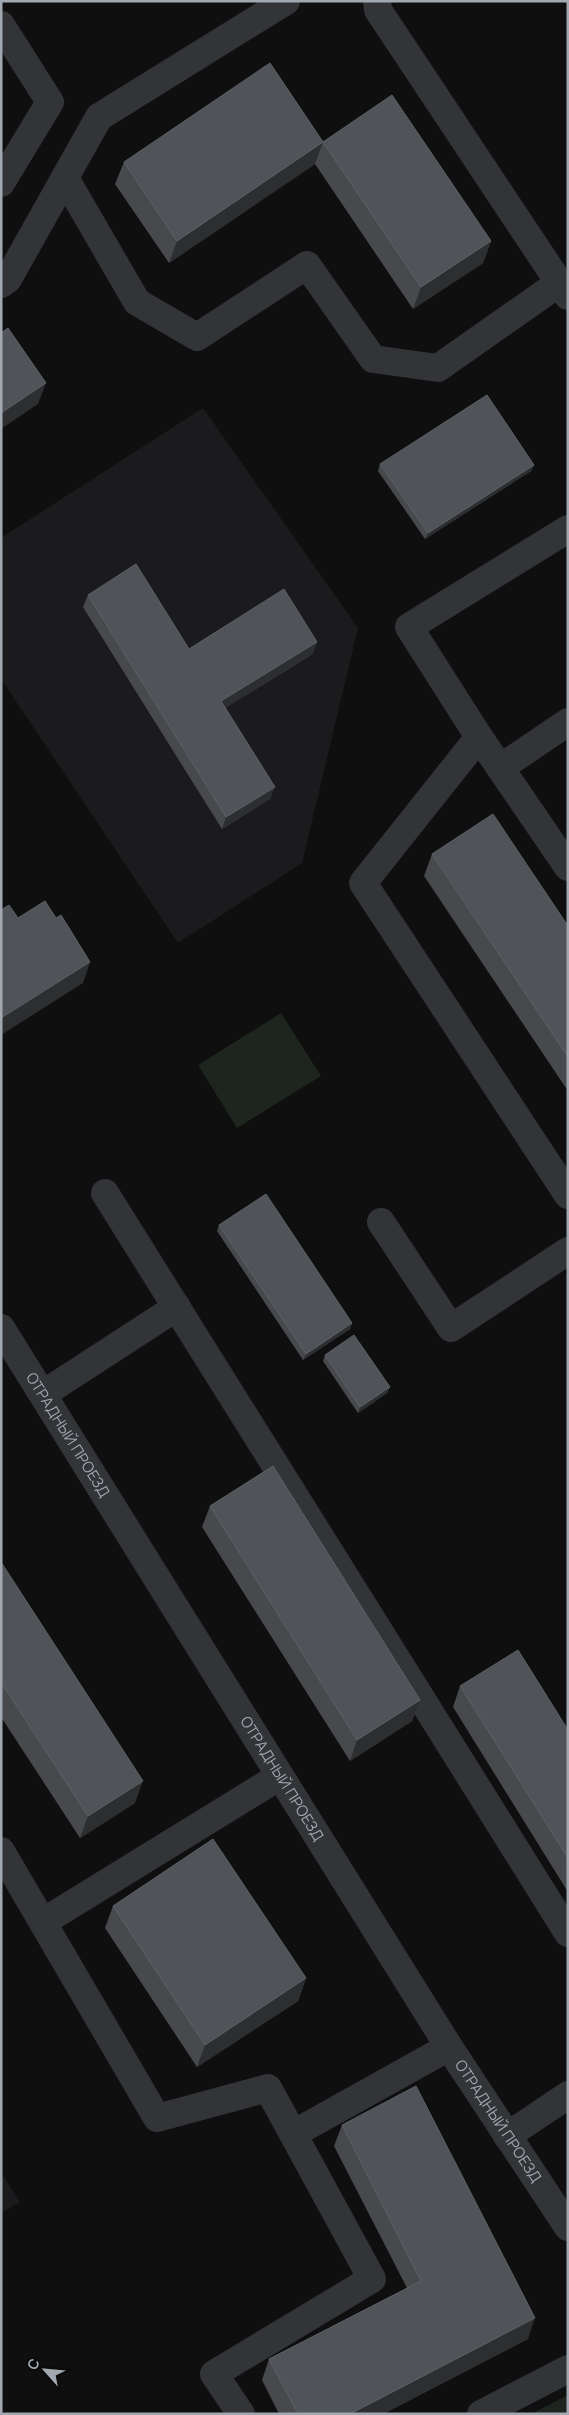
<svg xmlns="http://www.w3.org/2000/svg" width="569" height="2415" viewBox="0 0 569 2415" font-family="Manrope,sans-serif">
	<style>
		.built { fill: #1b1b1d }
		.green { fill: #1e241e }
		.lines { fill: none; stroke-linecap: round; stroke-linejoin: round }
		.minor { stroke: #323437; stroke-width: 28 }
		.wall { fill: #47494d }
		.shaded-wall { fill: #2c2e30 }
		.building { fill: #505358; stroke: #5d6166 }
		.labels { text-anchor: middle; stroke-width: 4; stroke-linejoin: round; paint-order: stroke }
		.street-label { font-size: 15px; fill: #a1a8b0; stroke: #0a0a0b }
	</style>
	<rect width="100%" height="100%" fill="#0f0f10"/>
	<!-- built -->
	<g class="built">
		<path d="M203 408 358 628 302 863 178 943 1 679V538Z"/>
		<path d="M1 2172 20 2202 1 2213Z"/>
	</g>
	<!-- green -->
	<g class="green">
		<path d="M281 1013 321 1076 237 1128 198 1065Z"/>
		<path d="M568 2395V2414H531Z"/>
	</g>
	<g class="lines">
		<!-- minor -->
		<g class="minor">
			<path d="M377 1 378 10 568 296"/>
			<path d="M1 25 50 102 1 183"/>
			<path d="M65 178 137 302 197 337 307 265 373 359 438 368 559 283"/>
			<path d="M1 284 8 279 99 117 286 1"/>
			<path d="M568 529 409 627 479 737 568 867"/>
			<path d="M479 737 363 883 568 1195"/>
			<path d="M500 768 568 722"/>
			<path d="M105 1193 568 1933"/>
			<path d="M381 1222 451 1328 568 1251"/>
			<path id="s1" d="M1 1328 449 2047 568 2227"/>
			<path d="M43 1394 177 1307"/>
			<path d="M1 1851 157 2118 268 2088 372 2279 214 2374 241 2414"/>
			<path d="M43 1922 280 1776"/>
			<path d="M293 2134 449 2047"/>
			<path d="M507 2136 568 2095"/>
			<path d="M481 2414 568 2369"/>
		</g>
	</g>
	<!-- wall -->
	<g class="wall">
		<path d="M323 142 491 241 483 263 413 309 315 164 169 263 115 184 124 162Z"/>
		<path d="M380 464 534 465 531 471 425 539 378 471Z"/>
		<path d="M88 595 189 649 313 654 225 708 270 799 222 829 83 607Z"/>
		<path d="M432 854 568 926V1091L424 876Z"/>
		<path d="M219 1225 352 1323 350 1329 303 1360 217 1231Z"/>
		<path d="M325 1355 390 1387 387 1393 358 1413 323 1361Z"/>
		<path d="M210 1506 420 1700 412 1721 350 1761 202 1527Z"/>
		<path d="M1 1562 135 1803 80 1838 1 1717Z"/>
		<path d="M460 1686 568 1730V1892L453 1707Z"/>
		<path d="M113 1906 306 1978 298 2001 197 2067 105 1928Z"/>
		<path d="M342 2125 528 2339 383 2414H279L262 2380 269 2359 407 2288 334 2146Z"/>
	</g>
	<!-- shaded-wall -->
	<g class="shaded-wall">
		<path d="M323 142 315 164 169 263 177 241Z"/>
		<path d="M491 241 483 263 413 309 421 287Z"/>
		<path d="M46 383 38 404 1 429V413Z"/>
		<path d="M534 465 531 471 425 539 428 533Z"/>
		<path d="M317 642 313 654 217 713 221 701Z"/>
		<path d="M275 787 270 799 222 829 226 817Z"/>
		<path d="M90 962 83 983 1 1035V1018Z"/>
		<path d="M352 1323 350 1329 303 1360 306 1354Z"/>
		<path d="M390 1387 387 1393 358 1413 360 1407Z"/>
		<path d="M420 1700 412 1721 350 1761 357 1740Z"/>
		<path d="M143 1781 135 1803 80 1838 88 1816Z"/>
		<path d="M306 1978 298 2001 197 2067 205 2045Z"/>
		<path d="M535 2318 528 2339 383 2414H350Z"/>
	</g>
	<!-- building -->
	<g class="building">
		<path d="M270 63 323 142 177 241 124 162Z"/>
		<path d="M392 95 491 241 421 287 323 142Z"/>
		<path d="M8 328 46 383 1 413V333Z"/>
		<path d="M487 395 534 465 428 533 380 464Z"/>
		<path d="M136 564 189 649 284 589 317 642 221 701 275 787 226 817 88 595Z"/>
		<path d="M493 814 568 926V1057L432 854Z"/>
		<path d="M45 901 56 918 61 915 90 962 1 1018V910L9 905 18 918Z"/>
		<path d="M266 1194 352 1323 306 1354 219 1225Z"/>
		<path d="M354 1335 390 1387 360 1407 325 1355Z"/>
		<path d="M273 1466 420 1700 357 1740 210 1506Z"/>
		<path d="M1 1562 143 1781 88 1816 1 1682Z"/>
		<path d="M518 1650 568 1730V1858L460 1686Z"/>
		<path d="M213 1839 306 1978 205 2045 113 1906Z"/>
		<path d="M416 2086 535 2318 350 2414H298L269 2359 421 2281 342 2125Z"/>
	</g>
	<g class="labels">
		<!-- street labels -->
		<g class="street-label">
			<text dy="5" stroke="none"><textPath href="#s1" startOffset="126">ОТРАДНЫЙ ПРОЕЗД</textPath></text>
			<text dy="5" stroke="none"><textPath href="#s1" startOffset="531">ОТРАДНЫЙ ПРОЕЗД</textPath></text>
			<text dy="5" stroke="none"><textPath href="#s1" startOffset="936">ОТРАДНЫЙ ПРОЕЗД</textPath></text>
		</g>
	</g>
	<!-- border -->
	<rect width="569" height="2415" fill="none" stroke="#a1a8b0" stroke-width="5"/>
	<!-- north arrow -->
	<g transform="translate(45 2370) rotate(297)" stroke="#0a0a0b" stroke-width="4" paint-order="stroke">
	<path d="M0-4L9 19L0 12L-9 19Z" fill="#a1a8b0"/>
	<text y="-8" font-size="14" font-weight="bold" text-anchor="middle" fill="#a1a8b0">С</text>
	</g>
</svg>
